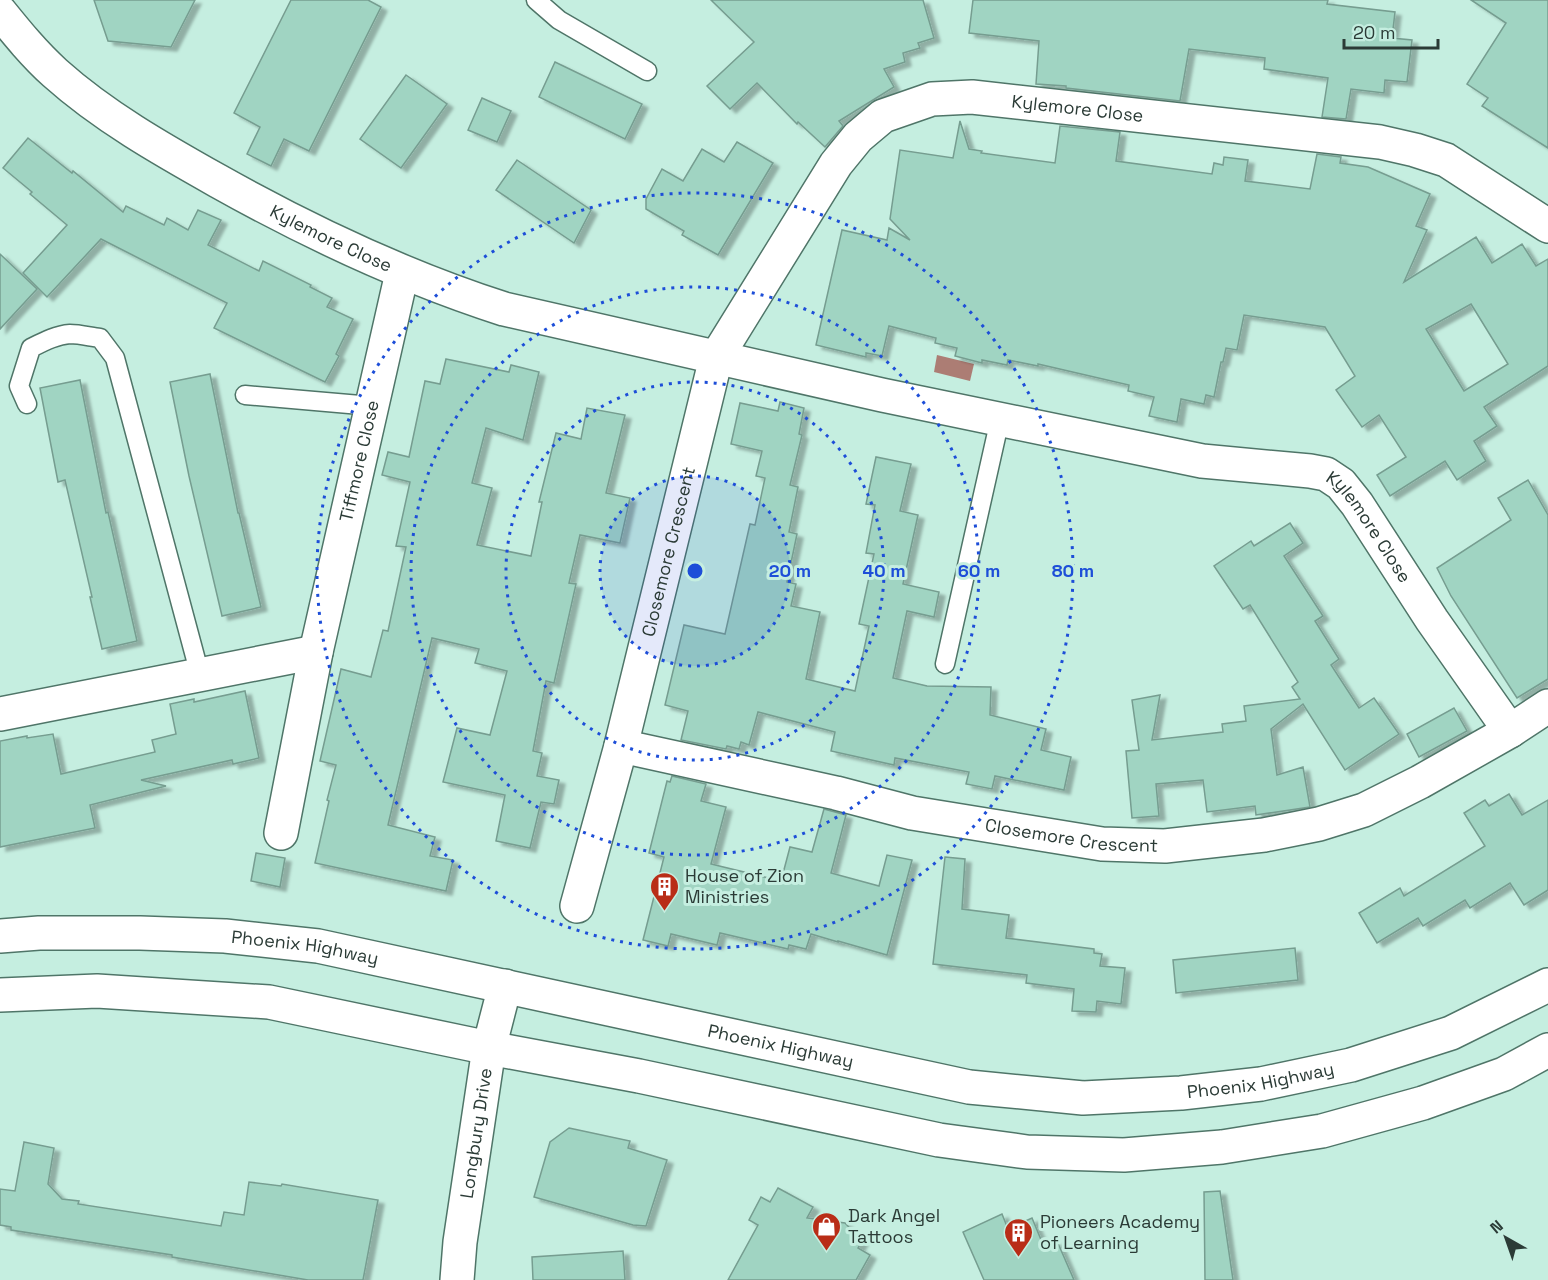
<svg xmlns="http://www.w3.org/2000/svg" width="1548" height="1280" viewBox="0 0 1548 1280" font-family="'Space Grotesk',sans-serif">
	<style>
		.water { fill: #ac7d74 }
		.building { fill: #a0d4c2; stroke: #769d90; stroke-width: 1.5; fill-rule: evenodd; filter: url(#shadow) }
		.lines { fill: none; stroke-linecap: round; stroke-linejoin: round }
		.lane-casing { stroke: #4f7568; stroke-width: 21 }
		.street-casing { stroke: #4f7568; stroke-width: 36 }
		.secondary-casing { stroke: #4f7568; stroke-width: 36 }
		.lane { stroke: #fff; stroke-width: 18 }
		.street { stroke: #fff; stroke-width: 33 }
		.secondary { stroke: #fff; stroke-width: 33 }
		.ring { fill: none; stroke: #1d4ed8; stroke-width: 3; stroke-dasharray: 3 6 }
		.labels { text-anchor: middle; stroke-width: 6; stroke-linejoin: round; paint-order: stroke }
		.street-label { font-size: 18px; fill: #2b3b36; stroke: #c5eee0 }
		.poi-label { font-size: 18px; fill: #2b3b36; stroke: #c5eee0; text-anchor: start }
		.centre { fill: #1d4ed8; stroke: #c5eee0; stroke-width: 3 }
		.ring-label { font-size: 18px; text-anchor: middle; font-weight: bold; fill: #1d4ed8; stroke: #c5eee0; stroke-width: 6; stroke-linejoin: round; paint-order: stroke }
	</style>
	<defs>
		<filter id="shadow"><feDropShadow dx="6" dy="4" stdDeviation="1.5" flood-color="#0004"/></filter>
	</defs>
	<rect width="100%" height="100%" fill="#c5eee0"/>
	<!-- water -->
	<path class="water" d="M937 355 974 364 970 381 934 372Z"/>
	<!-- building -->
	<g class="building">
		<path d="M94 0H195L171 47 108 41Z"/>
		<path d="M291 0H368L381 7 309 151 284 139 271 166 247 154 260 127 234 113Z"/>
		<path d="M711 0H923L934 38 918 43 920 48 903 53 905 62 884 69 894 87 839 121 843 126 825 147 798 122 797 124 757 83 730 109 707 86 754 42Z"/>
		<path d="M973 0H1328L1327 4 1395 12 1392 38 1412 40 1407 82 1385 80 1384 93 1351 89 1346 119 1322 117 1328 78 1264 69 1265 58 1189 49 1180 101 1066 88V86L1036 84 1039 41 969 33Z"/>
		<path d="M1471 0H1548V148L1482 106 1488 98 1467 84 1506 23Z"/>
		<path d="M555 62 642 104 625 139 539 97Z"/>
		<path d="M406 75 447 104 401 168 360 139Z"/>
		<path d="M482 98 511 111 497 142 468 130Z"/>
		<path d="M960 121 969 149 982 151 981 153 1055 163 1060 126 1120 132 1116 161 1212 174 1214 163 1223 165 1224 157 1248 160 1245 181 1310 189 1317 154 1341 157 1340 163 1368 167 1430 194 1416 226 1427 230 1404 282 1476 237 1492 263 1522 244 1536 266 1548 259V366L1484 407 1497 426 1474 441 1486 461 1457 480 1445 461 1390 496 1377 475 1406 457 1379 415 1362 427 1336 390 1355 376 1325 327 1244 315 1237 350 1226 348 1223 362H1221L1214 397 1206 395 1204 404 1181 399 1177 422 1149 416 1154 397 1128 391 1129 385 1038 364V366L1008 360 1007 365 982 360V363L955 356 957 348 935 343 936 338 889 326 882 356 866 353V357L816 345 842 230 887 240 889 228 910 240 890 219 900 150 953 158ZM1471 304 1508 364 1464 391 1426 329Z"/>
		<path d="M28 138 72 173 73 171 123 212 126 206 164 225 167 218 188 230 198 210 221 220 208 245 259 271 263 261 311 285 310 287 332 298 327 307 353 319 336 354 339 356 325 382 214 328 227 303 101 239 47 297 23 273 67 225 30 194 32 192 3 168Z"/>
		<path d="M737 142 773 163 718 255 682 235 684 231 646 209V199L662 169 683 181 702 149 724 162Z"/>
		<path d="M517 160 591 210 574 243 496 190Z"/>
		<path d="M0 254 37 289 0 329Z"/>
		<path d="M446 359 509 372 511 365 539 372 523 440 486 428 472 483 492 488 477 545 531 556 542 502H539L556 433 581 439 587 408 625 415 606 493 630 498 620 543 580 535 569 583 576 584 554 683 546 681 533 751 542 753 537 776 559 780 554 804 541 802 530 848 496 841 505 795 443 782 457 728 490 735 507 671 475 663 479 649 432 638 388 825 435 837 430 856 453 860 446 891 315 863 329 801 327 800 336 765 320 761 341 669 371 677 383 630 388 631 406 547 396 546 410 482 382 475 388 452 409 457 425 381 440 384Z"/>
		<path d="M210 374 238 513H239L261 607 222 616 189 476 170 382Z"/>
		<path d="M80 380 106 513 108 512 137 641 102 649 90 597H92L65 480 58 482 40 388Z"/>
		<path d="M780 402 804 408 799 434 802 435 790 485 798 487 789 532 797 534 787 582 796 584 791 606 820 612 806 679 855 691 869 626 859 624 874 554 866 553 875 505 866 504 876 457 911 464 900 511 918 515 903 584 939 592 934 617 907 611 893 678 927 686 991 687 990 715 1046 729 1041 750 1071 757 1064 790 995 776 992 789 966 784 969 772 895 758 894 765 831 751 835 732 758 712 749 745 741 742 739 749 727 746 726 749 681 740 688 711 665 705 684 625 725 634 750 524 755 525 765 478 756 476 762 451 731 444 740 403 778 411Z"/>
		<path d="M1528 480 1548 515V679L1517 698 1451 596 1437 568 1511 520 1498 498Z"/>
		<path d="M1290 523 1303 543 1284 556 1323 616 1315 621 1339 659 1331 665 1359 708 1374 698 1399 734 1345 770 1303 704 1271 729 1277 775 1303 767 1310 807 1256 815 1255 806 1207 812 1203 780 1156 784 1159 816 1132 818 1126 751 1139 750 1132 700 1160 695 1152 740 1223 732 1222 724 1246 721 1244 706 1300 699 1292 687 1298 682 1250 605 1243 609 1214 566 1251 541 1254 546Z"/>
		<path d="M245 691 259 758 233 764 232 760 141 780 166 786 90 805 95 828 0 847V741L27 736V738L53 734 61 774 155 752 152 740 176 734 170 704 194 699V702Z"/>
		<path d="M1454 708 1467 731 1419 757 1407 734Z"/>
		<path d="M672 776 706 784 701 801 726 807 711 864 781 881 790 847 812 852 824 809 846 815 831 873 879 886 887 855 912 860 887 955 838 941V942L811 934 806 949 789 945 788 949 720 933 717 945 671 934 668 946 643 940 664 857 649 853 667 781 670 782Z"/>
		<path d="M1509 794 1522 815 1548 800V890L1524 905 1510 883 1470 908 1465 900 1423 926 1418 918 1377 943 1359 913 1400 888 1404 896 1485 846 1464 813 1485 800 1489 806Z"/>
		<path d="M256 853 285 858 280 887 251 881Z"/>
		<path d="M945 857 965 859 962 909 1009 915 1006 938 1094 949V953L1102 954 1100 966 1125 968 1121 1004 1097 1001 1096 1012 1072 1011 1074 989 1026 983 1027 975 933 964Z"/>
		<path d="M1295 948 1298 980 1176 993 1173 960Z"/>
		<path d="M569 1128 630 1141 628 1148 667 1160 646 1226 633 1225 534 1197 550 1142Z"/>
		<path d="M24 1142 54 1148 48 1184 62 1199 79 1201 78 1204 221 1226 224 1212 244 1215 249 1182 281 1186 282 1184 378 1200 363 1280H308L172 1257V1255L11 1230V1227L0 1225V1189L15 1191Z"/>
		<path d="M778 1188 813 1207 807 1218 845 1223 862 1241 858 1248 870 1255 856 1280H728L758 1225 749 1220 761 1197 770 1202Z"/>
		<path d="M1220 1191 1233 1280H1205L1204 1192Z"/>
		<path d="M1002 1214 1008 1229 1032 1218 1044 1247 1057 1241 1074 1280H984L963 1232Z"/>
		<path d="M623 1251 625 1280H533L532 1257Z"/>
	</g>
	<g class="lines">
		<defs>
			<g id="lane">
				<path d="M536 0 559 20 647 71"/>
				<path d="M245 395 372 406"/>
				<path d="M27 404 19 386 31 348C43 342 56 335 70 334 80 334 91 337 100 338L115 358 200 675"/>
				<path d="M945 664 1000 419"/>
			</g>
			<g id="street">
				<path id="s1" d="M0 12C17 33 34 54 55 73 103 116 161 149 218 181 309 232 404 277 504 309L882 395 1202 461 1310 471 1326 474 1341 484 1357 504 1432 620 1510 731"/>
				<path d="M0 714 316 652"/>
				<path id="s2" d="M621 746 836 793 912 813 1102 844 1165 846 1264 835 1319 824 1364 810 1420 782 1510 731 1548 706"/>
				<path id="s3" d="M281 833 316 652 402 273"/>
				<path id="s4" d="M577 906 621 746 716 358 836 164 858 137 883 116 932 99 972 97 1380 142 1415 150 1446 160 1548 226"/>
			</g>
			<g id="secondary">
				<path id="s5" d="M0 936 39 933H140L225 936 318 946 969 1087 1083 1098 1181 1093 1261 1084 1351 1065 1451 1033 1548 985"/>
				<path d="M0 995 97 991 269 1002 489 1048 639 1076 939 1140 1027 1152 1124 1155 1222 1147 1322 1131 1423 1103 1504 1074 1548 1050"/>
				<path id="s6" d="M457 1280 460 1242 489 1048 505 986"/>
			</g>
		</defs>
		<!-- lane casing -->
		<use href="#lane" class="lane-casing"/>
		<!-- street casing -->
		<use href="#street" class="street-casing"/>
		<!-- secondary casing -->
		<use href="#secondary" class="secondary-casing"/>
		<!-- lane -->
		<use href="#lane" class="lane"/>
		<!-- street -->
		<use href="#street" class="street"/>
		<!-- secondary -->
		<use href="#secondary" class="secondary"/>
	</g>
	<!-- distance rings -->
	<circle cx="695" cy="571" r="95" fill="#1d4ed8" fill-opacity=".12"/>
	<g class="ring">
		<circle cx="695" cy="571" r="95"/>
		<circle cx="695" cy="571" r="189"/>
		<circle cx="695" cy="571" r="284"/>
		<circle cx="695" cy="571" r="378"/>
	</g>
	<!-- icons -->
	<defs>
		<symbol id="building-pin" viewBox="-11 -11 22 30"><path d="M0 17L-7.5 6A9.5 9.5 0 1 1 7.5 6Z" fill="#b92d17" stroke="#c5eee0"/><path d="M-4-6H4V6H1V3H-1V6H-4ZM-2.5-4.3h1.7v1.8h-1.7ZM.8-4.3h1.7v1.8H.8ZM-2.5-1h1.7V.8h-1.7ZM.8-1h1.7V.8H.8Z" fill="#fff"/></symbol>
		<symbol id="shop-pin" viewBox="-11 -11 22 30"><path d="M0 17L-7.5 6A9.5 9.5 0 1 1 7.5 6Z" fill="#b92d17" stroke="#c5eee0"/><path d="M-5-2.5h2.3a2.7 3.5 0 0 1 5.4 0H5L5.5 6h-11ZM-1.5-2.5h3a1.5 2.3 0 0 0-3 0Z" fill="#fff"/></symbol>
	</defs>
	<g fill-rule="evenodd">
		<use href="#building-pin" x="648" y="870" width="33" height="45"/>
		<use href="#shop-pin" x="810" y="1210" width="33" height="45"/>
		<use href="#building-pin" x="1002" y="1216" width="33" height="45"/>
	</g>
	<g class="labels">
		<!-- street labels -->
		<g class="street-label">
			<text dy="6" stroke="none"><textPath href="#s4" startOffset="1059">Kylemore Close</textPath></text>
			<text dy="6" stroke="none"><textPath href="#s1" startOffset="405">Kylemore Close</textPath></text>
			<text dy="6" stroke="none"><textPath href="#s3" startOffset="380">Tiffmore Close</textPath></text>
			<text dy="6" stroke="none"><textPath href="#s1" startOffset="1500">Kylemore Close</textPath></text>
			<text dy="6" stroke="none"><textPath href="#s4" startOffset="366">Closemore Crescent</textPath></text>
			<text dy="6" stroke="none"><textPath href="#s2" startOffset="460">Closemore Crescent</textPath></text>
			<text dy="6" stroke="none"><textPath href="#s5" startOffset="306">Phoenix Highway</textPath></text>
			<text dy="6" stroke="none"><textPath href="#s5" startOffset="792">Phoenix Highway</textPath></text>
			<text dy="6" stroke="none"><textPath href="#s5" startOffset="1278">Phoenix Highway</textPath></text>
			<text dy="6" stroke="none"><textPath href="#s6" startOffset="148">Longbury Drive</textPath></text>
		</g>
		<!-- poi labels -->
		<g class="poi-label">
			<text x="685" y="882">House of Zion<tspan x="685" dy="21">Ministries</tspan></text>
			<text x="848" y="1222">Dark Angel<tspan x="848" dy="21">Tattoos</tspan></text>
			<text x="1040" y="1228">Pioneers Academy<tspan x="1040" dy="21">of Learning</tspan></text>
		</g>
	</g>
	<circle cx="695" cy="571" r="9" class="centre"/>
	<g class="ring-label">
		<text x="790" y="577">20 m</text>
		<text x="884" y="577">40 m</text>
		<text x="979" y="577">60 m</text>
		<text x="1073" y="577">80 m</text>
	</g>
	<!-- north arrow -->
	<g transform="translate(1506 1238) rotate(320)" stroke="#c5eee0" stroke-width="4.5" paint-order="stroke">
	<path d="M0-4.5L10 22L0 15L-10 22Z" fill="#2b3b36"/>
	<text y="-9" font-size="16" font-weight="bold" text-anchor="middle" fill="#2b3b36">N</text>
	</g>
	<!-- scale -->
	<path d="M1344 39v9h94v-9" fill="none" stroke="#2b3b36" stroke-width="3"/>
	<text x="1353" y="39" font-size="18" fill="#2b3b36" stroke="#c5eee0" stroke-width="4.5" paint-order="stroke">20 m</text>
</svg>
